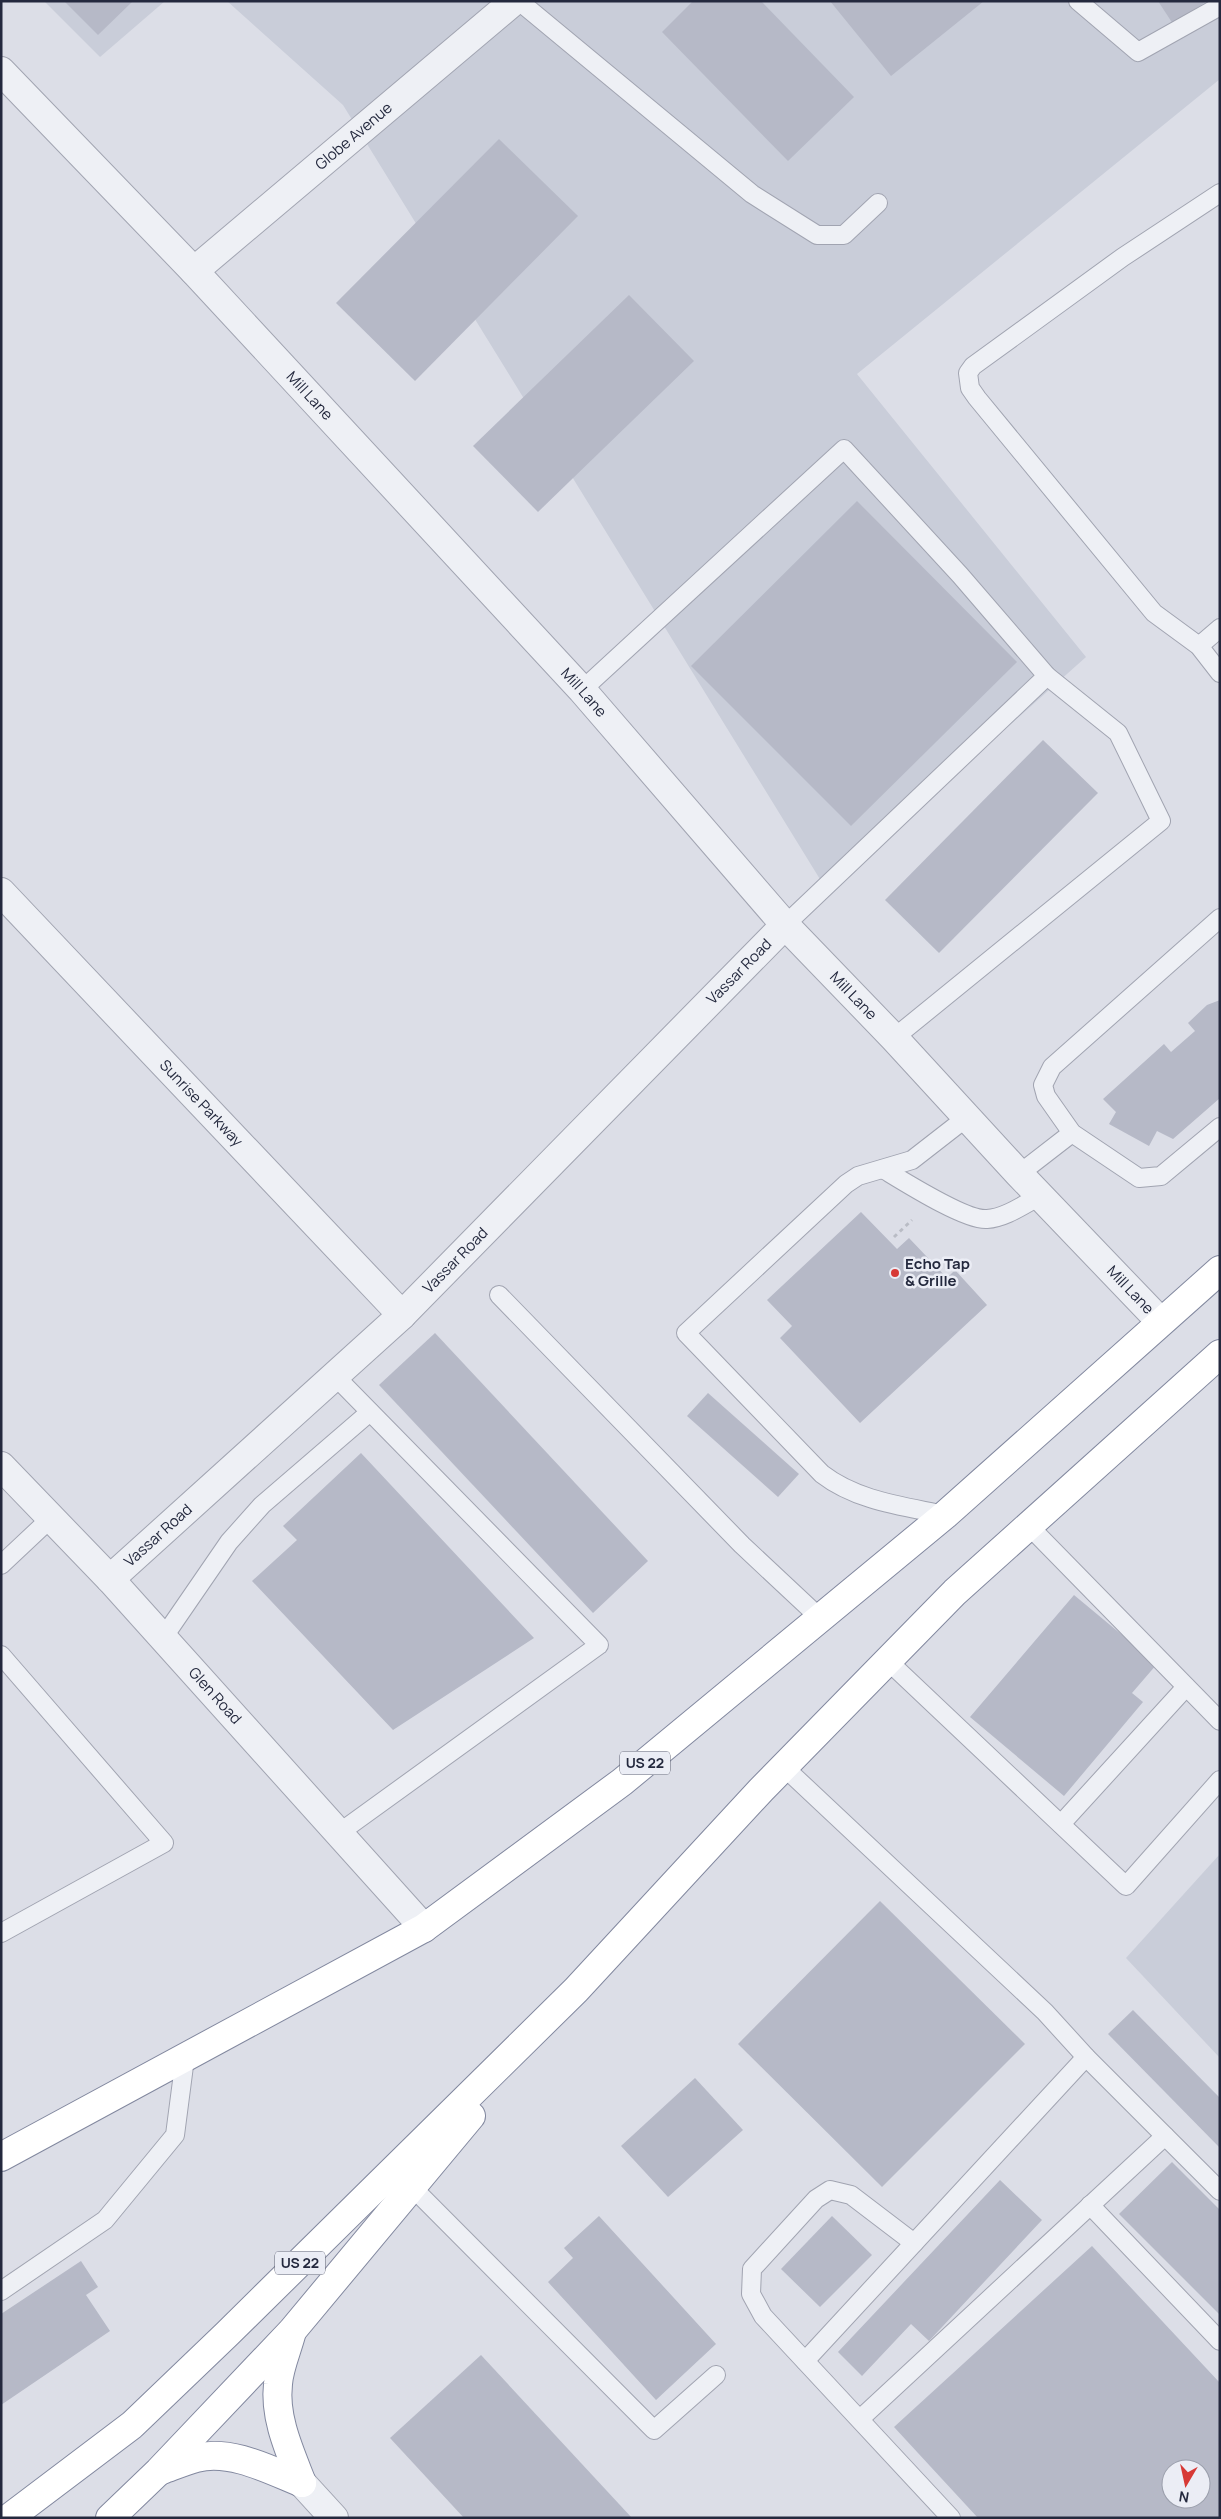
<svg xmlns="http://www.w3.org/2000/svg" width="1221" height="2519" viewBox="0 0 1221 2519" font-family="Manrope,sans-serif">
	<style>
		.built { fill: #c9cdd9 }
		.building { fill: #b6b9c7; fill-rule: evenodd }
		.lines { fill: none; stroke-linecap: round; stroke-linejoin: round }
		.lane-casing { stroke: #a1a4b1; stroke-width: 20 }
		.street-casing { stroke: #a1a4b1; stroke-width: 30 }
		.highway-casing { stroke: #82889f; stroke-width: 30 }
		.path { stroke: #b9bcc5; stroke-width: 3; stroke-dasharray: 4 4; stroke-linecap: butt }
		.lane { stroke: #eef0f5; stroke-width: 18 }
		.street { stroke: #eef0f5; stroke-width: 28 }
		.highway { stroke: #fff; stroke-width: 28 }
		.poi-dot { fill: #d73935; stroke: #ebedf5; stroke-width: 2 }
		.labels { text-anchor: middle; stroke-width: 5; stroke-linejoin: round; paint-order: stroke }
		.shield { fill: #ebedf5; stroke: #606475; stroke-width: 1 }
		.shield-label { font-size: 14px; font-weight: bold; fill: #24293e }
		.street-label { font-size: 15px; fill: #24293e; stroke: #ebedf5 }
		.poi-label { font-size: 15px; font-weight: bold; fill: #24293e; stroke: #ebedf5; text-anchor: start }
	</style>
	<rect width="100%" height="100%" fill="#dcdee7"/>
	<!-- built -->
	<g class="built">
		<path d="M44 1H165L100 57Z"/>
		<path d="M227 1H1220V79L857 374 1086 657 826 889 343 105Z"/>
		<path d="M1220 1854V2058L1126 1958Z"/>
	</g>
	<!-- building -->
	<g class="building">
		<path d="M64 1H133L98 35Z"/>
		<path d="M693 1H761L854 97 788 161 662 32Z"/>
		<path d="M830 1H984L891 76Z"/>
		<path d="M1158 1H1207L1173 24Z"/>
		<path d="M499 139 578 216 415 381 336 303Z"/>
		<path d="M629 295 694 361 538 512 473 446Z"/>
		<path d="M857 501 1017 662 851 826 691 666Z"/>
		<path d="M1043 740 1098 793 939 953 885 900Z"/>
		<path d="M1220 1000V1098L1173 1139 1157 1131 1149 1146 1109 1124 1116 1112 1103 1099 1164 1044 1171 1052 1195 1031 1188 1023 1207 1005Z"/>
		<path d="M861 1212 897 1249 909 1238 947 1278 955 1270 987 1305 860 1423 780 1338 792 1326 767 1300Z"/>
		<path d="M435 1333 648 1561 593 1613 379 1385Z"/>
		<path d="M708 1393 799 1474 778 1497 687 1416Z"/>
		<path d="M361 1453 534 1638 393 1730 252 1581 297 1540 283 1526Z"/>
		<path d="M1074 1595 1157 1664 1132 1693 1143 1702 1064 1796 970 1717Z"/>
		<path d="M880 1901 1025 2044 882 2187 738 2044Z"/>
		<path d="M1133 2010 1220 2098V2148L1108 2034Z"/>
		<path d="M695 2078 743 2130 668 2197 621 2146Z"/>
		<path d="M1172 2162 1220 2210V2315L1119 2214Z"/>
		<path d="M1000 2180 1042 2220 929 2341 911 2324 862 2376 838 2352Z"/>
		<path d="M599 2216 716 2344 656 2400 548 2282 573 2258 564 2248Z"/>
		<path d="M832 2216 872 2255 820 2307 781 2269Z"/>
		<path d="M1092 2246 1220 2383V2518H978L894 2427ZM1171 2469H1201V2499H1171Z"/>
		<path d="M81 2261 98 2287 86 2295 110 2331 1 2405V2314Z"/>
		<path d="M481 2355 632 2518H464L390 2438Z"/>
	</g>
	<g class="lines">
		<defs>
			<g id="lane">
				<path d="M519 1 752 194 817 235H844L878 203"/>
				<path d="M1078 1 1138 52 1220 6"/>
				<path d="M1220 193 1123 257 973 366 968 373 970 388 977 398 1154 613 1199 646 1220 673"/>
				<path d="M1199 646 1220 628"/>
				<path d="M582 690 844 449 960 575 1047 676 785 925"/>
				<path d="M1220 918 1052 1067 1043 1085 1046 1096 1072 1133 1139 1178 1161 1176 1220 1127"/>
				<path d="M894 1038 1161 821 1118 733 1047 676"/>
				<path d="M883 1169C903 1181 966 1221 987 1219 1005 1218 1023 1205 1040 1196"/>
				<path d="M1019 1174 1072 1133"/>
				<path d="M499 1295 742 1545 820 1618"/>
				<path d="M335 1376 599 1645 339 1833"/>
				<path d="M945 1515C903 1506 857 1501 822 1474L686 1333 846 1184 858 1176 912 1160 966 1118"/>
				<path d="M1029 1526 1220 1721"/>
				<path d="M1 1565 51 1518"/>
				<path d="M163 1638 229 1542 262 1505 370 1412"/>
				<path d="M1 1655 164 1843 1 1933"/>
				<path d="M888 1661 1126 1886 1220 1780"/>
				<path d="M784 1767 1045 2012 1086 2057 1220 2191"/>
				<path d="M1061 1824 1186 1687"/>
				<path d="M412 2187 654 2430 716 2375"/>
				<path d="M1090 2205 1220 2341"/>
				<path d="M914 2243 851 2195 830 2190 816 2199 752 2269 751 2294 763 2316 951 2518"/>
				<path d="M1 2291 105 2220 175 2135 185 2058"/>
				<path d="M805 2361 1086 2057"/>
				<path d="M860 2419 1165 2136"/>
			</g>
			<g id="street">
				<path id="s1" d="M1 71 194 271 582 690 785 925 894 1038 1019 1174 1160 1321"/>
				<path id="s2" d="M194 271 514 1"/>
				<path id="s3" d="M1 892 402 1315"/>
				<path id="s4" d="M1 1466 110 1579 424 1928"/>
				<path id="s5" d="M110 1579 402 1315 785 925"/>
				<path d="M302 2483 334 2518"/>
			</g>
			<g id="highway">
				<path d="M1 2157 424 1928 622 1782 945 1515 1220 1270"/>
				<path d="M291 2335C287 2350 279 2368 278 2384 274 2418 290 2452 302 2483"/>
				<path d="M162 2470C173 2466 185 2461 196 2458 231 2449 270 2470 302 2483"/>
				<path d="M9 2518 132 2425 227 2334 576 1990 761 1790 955 1592 1220 1354"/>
				<path d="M110 2518 159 2471 292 2331 471 2116"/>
			</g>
		</defs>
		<!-- lane casing -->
		<use href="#lane" class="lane-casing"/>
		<!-- street casing -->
		<use href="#street" class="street-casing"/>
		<!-- highway casing -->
		<use href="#highway" class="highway-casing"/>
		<!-- path -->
		<path class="path" d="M894 1237 912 1220"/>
		<!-- lane -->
		<use href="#lane" class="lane"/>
		<!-- street -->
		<use href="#street" class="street"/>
		<!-- highway -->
		<use href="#highway" class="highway"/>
	</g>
	<!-- markers -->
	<circle class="poi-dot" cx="895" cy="1273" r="5"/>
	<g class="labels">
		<!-- shield labels -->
		<g class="shield">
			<rect x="620" y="1751.5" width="50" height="23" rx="4"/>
			<rect x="275" y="2251.5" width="50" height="23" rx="4"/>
		</g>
		<g class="shield-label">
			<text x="645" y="1768">US 22</text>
			<text x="300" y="2268">US 22</text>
		</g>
		<!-- street labels -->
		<g class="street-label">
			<text dy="5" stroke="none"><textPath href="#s2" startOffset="209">Globe Avenue</textPath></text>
			<text dy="5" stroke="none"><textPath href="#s1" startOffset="448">Mill Lane</textPath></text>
			<text dy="5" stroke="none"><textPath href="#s1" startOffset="852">Mill Lane</textPath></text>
			<text dy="5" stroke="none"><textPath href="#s5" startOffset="875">Vassar Road</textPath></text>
			<text dy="5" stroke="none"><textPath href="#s1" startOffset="1258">Mill Lane</textPath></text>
			<text dy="5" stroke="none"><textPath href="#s3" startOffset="291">Sunrise Parkway</textPath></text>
			<text dy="5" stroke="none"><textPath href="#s5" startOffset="470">Vassar Road</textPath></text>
			<text dy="5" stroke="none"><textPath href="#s1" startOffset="1662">Mill Lane</textPath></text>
			<text dy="5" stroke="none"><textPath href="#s5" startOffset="65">Vassar Road</textPath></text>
			<text dy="5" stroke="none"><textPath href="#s4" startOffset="314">Glen Road</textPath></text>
		</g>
		<!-- poi labels -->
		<g class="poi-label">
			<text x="905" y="1269">Echo Tap<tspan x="905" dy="17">&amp; Grille</tspan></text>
		</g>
	</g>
	<!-- border -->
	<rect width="1221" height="2519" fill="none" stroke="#24293e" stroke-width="5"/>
	<!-- north arrow -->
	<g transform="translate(1186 2484) rotate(189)"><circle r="24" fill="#ebedf5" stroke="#9b9fac"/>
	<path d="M0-4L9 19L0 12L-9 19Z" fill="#d73935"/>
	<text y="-8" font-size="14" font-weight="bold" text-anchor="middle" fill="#24293e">N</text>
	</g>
</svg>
